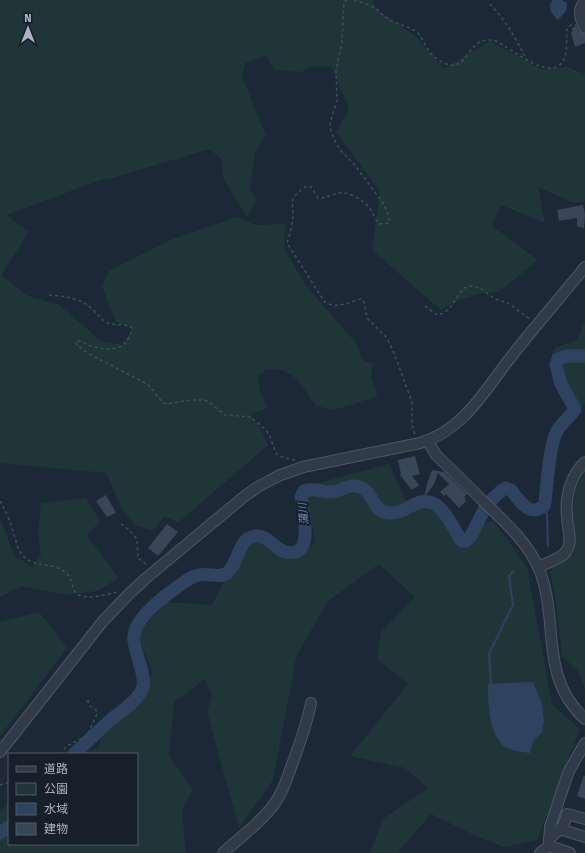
<svg xmlns="http://www.w3.org/2000/svg" width="585" height="853" viewBox="0 0 585 853" font-family="'Fira Sans','Noto Sans JP',sans-serif">
	<style>
		.green { fill: #1f3538 }
		.water { fill: #2f4360 }
		.lines { fill: none; stroke-linecap: round; stroke-linejoin: round }
		.stream { stroke: #2f4360; stroke-width: 2 }
		.river { stroke: #2f4360; stroke-width: 13 }
		.building { fill: #394658 }
		.minor-casing { stroke: #4e5766; stroke-width: 12 }
		.path { stroke: #3d5255; stroke-width: 1.5; stroke-dasharray: 3 3; stroke-linecap: butt }
		.minor { stroke: #313a47; stroke-width: 10 }
		.labels { text-anchor: middle; stroke-width: 4; stroke-linejoin: round; paint-order: stroke }
		.water-label { font-size: 11px; font-style: italic; fill: #708bb0; stroke: #171f2b }
	</style>
	<rect width="100%" height="100%" fill="#1d2837"/>
	<!-- green -->
	<g class="green">
		<path d="M0 0H372L379 11 416 37 444 69 490 41 541 69 567 67 585 74V202H572L538 187 545 223 501 205 492 226 538 260 499 292 482 293 457 301 441 310 372 250 380 191 336 132 349 109 331 66 310 67 301 72 275 70 266 56 245 63 242 76 266 136 255 151 250 189 257 200 247 217 223 178 222 159 209 149 109 179 100 180 7 215 29 232 1 275 28 296 59 305 101 341 123 345 133 327 116 322 102 286 109 271 173 239 237 217 255 225 285 224 284 249 307 287 357 344 362 360 373 364 371 377 378 396 334 410 316 406 297 379 284 370H266L258 376 260 392 268 408 251 414 262 431 268 445 179 522 164 517 153 531 135 525 122 509 106 473 0 463Z"/>
		<path d="M585 321V371L584 373 585 375V405L570 410 555 380 549 364 554 348 577 340Z"/>
		<path d="M389 464 406 501H431L464 536 493 520 527 567 552 705 580 729 537 840 504 847 474 835 431 814 397 853H370L383 819 428 788 405 768 350 756 408 684 377 659 381 632 415 597 379 564 327 602 296 657 273 780 239 828 207 712 212 696 205 679 174 702 169 756 193 789 182 810 186 853H0V812L9 803V844H137V754H78L98 748 105 726 140 694 153 671 136 635 167 602 212 605 235 560 243 532 284 558 316 543 304 487Z"/>
		<path d="M585 472V689L578 671 562 656 555 596 550 573 553 566 575 552C574 525 568 494 585 472Z"/>
		<path d="M86 498 100 521 87 536 119 578 97 591 66 595 21 586 0 597V518L14 555 32 567 41 555 38 533 41 503Z"/>
		<path d="M39 612 67 648 0 736V622Z"/>
	</g>
	<!-- water -->
	<g class="water">
		<path d="M553 0H561L567 3 566 11 558 20C552 14 546 7 553 0Z"/>
		<path d="M533 682 542 704 544 721 542 732 533 741 530 753C522 752 512 751 505 747 489 736 488 702 488 684Z"/>
	</g>
	<g class="lines">
		<!-- stream -->
		<g class="stream">
			<path d="M544 506 547 515 548 546"/>
			<path d="M491 684 489 654 513 605 509 576 514 571"/>
		</g>
		<!-- river -->
		<g class="river">
			<path d="M74 754C85 744 96 733 107 723 117 714 139 701 143 687 145 675 139 663 136 651 135 647 133 641 134 636 136 615 172 590 189 579 204 569 218 580 227 573 239 564 237 539 255 536 264 534 273 545 281 550 285 553 290 553 295 552 312 549 303 509 301 497L304 491C314 487 323 493 334 492 341 491 346 485 354 486 358 486 362 487 365 490 373 496 374 510 385 512 394 515 403 511 411 506 437 491 448 518 459 537L462 541H466L471 536 487 504 502 490 506 488 511 490C516 496 525 511 535 510 538 510 541 507 544 506L545 503C547 485 549 448 556 433 560 423 570 418 575 409L561 384 556 365 558 359 567 356H585"/>
			<path d="M0 833 9 827"/>
		</g>
	</g>
	<!-- building -->
	<g class="building">
		<path d="M576 24 579 31 585 34V43L575 47 571 32 573 31 572 28 575 27 574 25Z"/>
		<path d="M583 205 585 214 584 228 577 226V218L559 221 557 210Z"/>
		<path d="M415 456 420 474 412 476 419 485 412 490 400 475 401 474 398 460Z"/>
		<path d="M432 470 444 472 467 494 464 497 466 498 464 499 466 501 459 508 446 494 444 496 440 492 449 484 438 473 434 484 424 498 427 484Z"/>
		<path d="M106 495 116 513 107 517 96 501Z"/>
		<path d="M167 524 178 532 159 555H157L148 548Z"/>
		<path d="M584 775 585 776V799L577 796Z"/>
	</g>
	<g class="lines">
		<defs>
			<g id="minor">
				<path d="M585 1C577 10 580 19 585 28"/>
				<path d="M428 441 436 455C453 471 469 487 486 504 506 523 528 543 539 569 560 621 538 676 585 719"/>
				<path d="M538 567C546 563 562 559 567 550 573 541 567 527 567 517 565 497 570 476 585 462"/>
				<path d="M0 752 103 621 129 594 145 579 246 495 258 487 278 476 303 467 420 443C463 431 485 390 511 357 535 326 561 297 585 267"/>
				<path d="M560 829 585 837"/>
				<path d="M549 839 563 826 567 814 585 819"/>
				<path d="M549 846 550 827 564 785 569 771 585 743"/>
				<path d="M549 846 570 853"/>
				<path d="M223 853C239 838 259 824 272 807 283 794 287 777 293 762 300 743 307 724 311 703"/>
				<path d="M540 853 549 846"/>
			</g>
		</defs>
		<!-- minor casing -->
		<use href="#minor" class="minor-casing"/>
		<!-- path -->
		<g class="path">
			<path d="M347 0 344 2 342 42 336 70 337 100 330 123V128L335 141 341 151 354 164 383 203 389 217V223L380 224C374 219 373 212 368 206 362 200 351 193 343 193 334 192 327 199 318 198L311 187 307 186C284 201 296 203 292 224 291 231 289 237 287 243L324 301C334 310 350 302 361 299L364 302 367 318 386 337 390 344 397 361 412 402V425L415 435"/>
			<path d="M354 0C361 2 370 5 376 9 380 11 382 15 385 17 395 24 409 26 418 33 422 37 423 42 426 46 430 54 438 61 446 64 466 72 468 41 487 40 490 40 492 40 496 41 509 47 553 85 564 59 568 50 566 39 567 29L574 22"/>
			<path d="M490 4C506 21 517 40 527 61"/>
			<path d="M49 295C64 296 81 298 92 309 98 314 101 320 108 323 116 326 125 323 132 328 132 332 130 335 128 339 120 352 104 350 91 346 86 344 82 341 76 341L77 345 89 354 147 384C154 390 158 400 166 404L191 400H204L209 402 225 415 251 417 266 430 270 437 276 453 278 455 285 458 295 460"/>
			<path d="M425 306 437 315C451 313 455 298 464 288L471 286 480 288 495 299 508 303 531 320"/>
			<path d="M0 501C6 511 11 523 14 535 16 540 17 547 20 552 31 570 55 560 68 575 74 582 71 594 82 596 93 599 107 594 118 592"/>
			<path d="M121 524 128 529 137 539 138 558 147 565"/>
			<path d="M60 754 67 746 87 736 97 714 96 710 89 705 87 697"/>
			<path d="M0 785 9 782"/>
		</g>
		<!-- minor -->
		<use href="#minor" class="minor"/>
	</g>
	<g class="labels">
		<!-- water labels -->
		<g class="water-label">
			<text transform="translate(303 514) rotate(-96)" y="4">蒲川</text>
		</g>
	</g>
	<!-- legend -->
	<rect x="8" y="753" width="130" height="92" fill="#171f2b" stroke="#525b69"/>
	<rect x="16" y="766" width="20" height="6" fill="#313a47" stroke="#525b69"/>
	<text x="44" y="773" font-size="12" fill="#aab4c5">道路</text>
	<rect x="16" y="783" width="20" height="12" fill="#1f3538" stroke="#525b69"/>
	<text x="44" y="793" font-size="12" fill="#aab4c5">公園</text>
	<rect x="16" y="803" width="20" height="12" fill="#2f4360" stroke="#525b69"/>
	<text x="44" y="813" font-size="12" fill="#aab4c5">水域</text>
	<rect x="16" y="823" width="20" height="12" fill="#394658" stroke="#525b69"/>
	<text x="44" y="833" font-size="12" fill="#aab4c5">建物</text>
	<!-- north arrow -->
	<g transform="translate(28 28)" stroke="#171f2b" stroke-width="3" paint-order="stroke">
	<path d="M0-3L7 15L0 10L-7 15Z" fill="#aab4c5"/>
	<text y="-6" font-size="11" font-weight="bold" text-anchor="middle" fill="#aab4c5">N</text>
	</g>
</svg>
